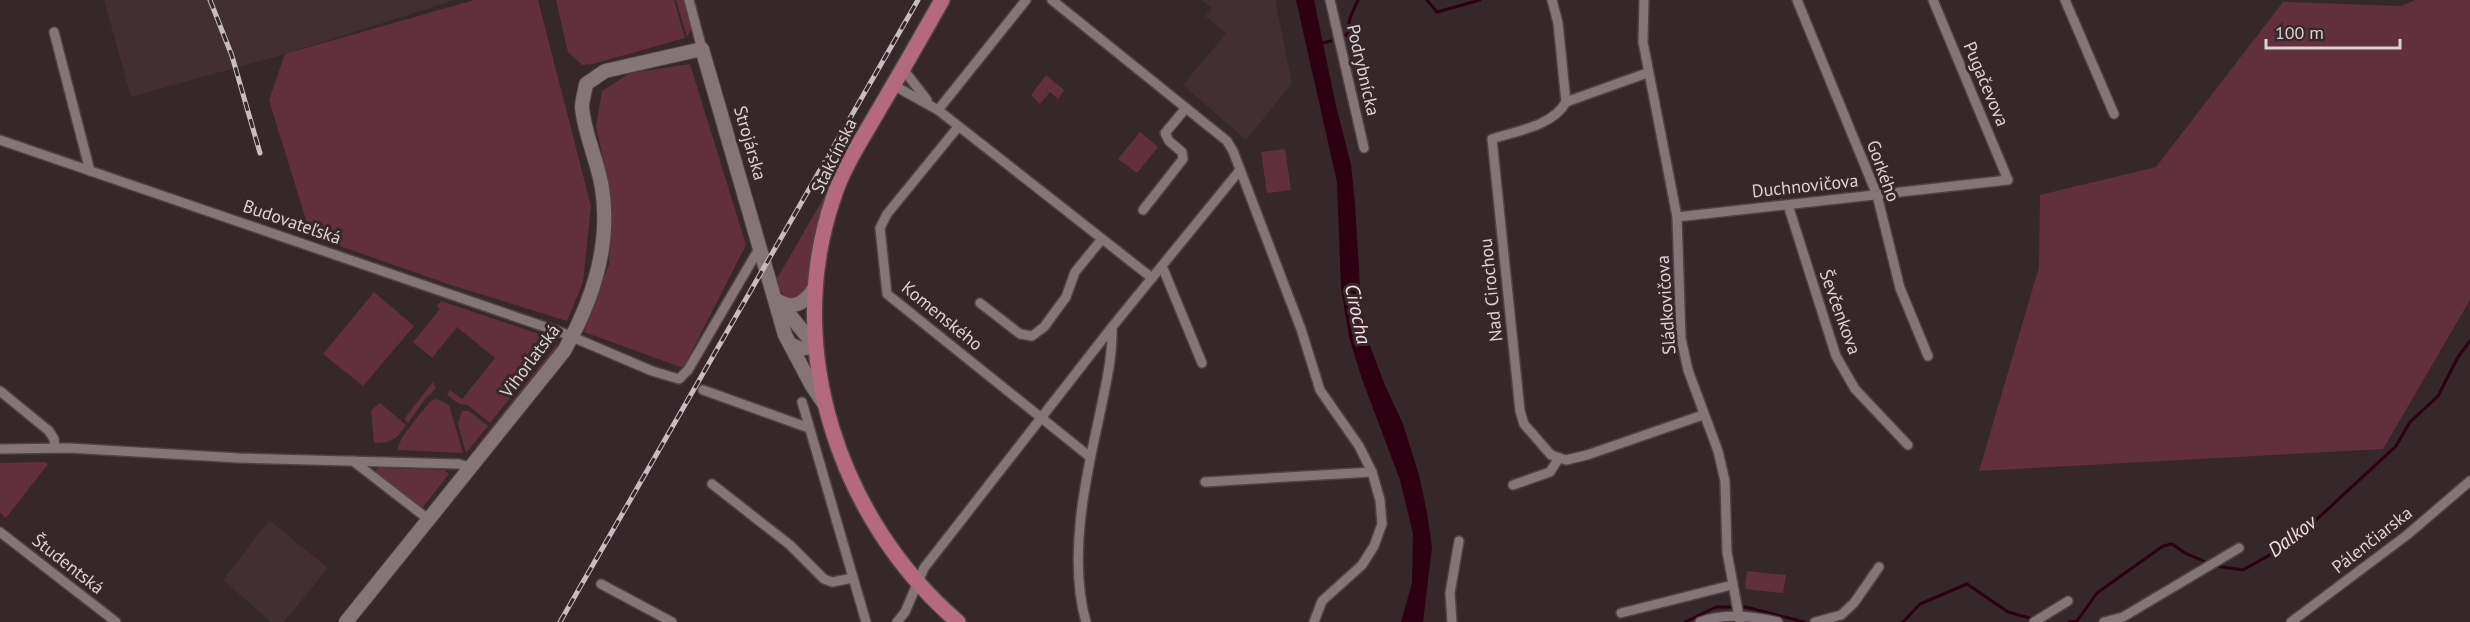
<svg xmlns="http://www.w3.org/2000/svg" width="2470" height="622" viewBox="0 0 2470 622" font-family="'PT Sans',sans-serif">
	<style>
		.built { fill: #432e33 }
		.green { fill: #622f3f }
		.water { fill: #2d0112 }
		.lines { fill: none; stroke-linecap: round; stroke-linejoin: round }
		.stream { stroke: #2d0112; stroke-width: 3 }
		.street-casing { stroke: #4e4245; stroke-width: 12 }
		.secondary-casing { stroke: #4e4245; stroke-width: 16 }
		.primary-casing { stroke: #4e4245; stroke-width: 18 }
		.street { stroke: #857478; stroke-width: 9 }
		.secondary { stroke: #857478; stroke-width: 14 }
		.primary { stroke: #b46980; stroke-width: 15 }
		.rail-casing { stroke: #c7bcbf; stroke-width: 5 }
		.rail { stroke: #35272a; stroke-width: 3; stroke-dasharray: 9; stroke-linecap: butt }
		.labels { text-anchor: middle; stroke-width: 6; stroke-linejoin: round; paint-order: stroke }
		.street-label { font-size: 18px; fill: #dcd2d5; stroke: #35272a }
		.water-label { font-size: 20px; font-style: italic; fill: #f6dbe1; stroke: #35272a }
	</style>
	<rect width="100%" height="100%" fill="#35272a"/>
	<!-- built -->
	<g class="built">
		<path d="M104 0H455L285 54 131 97Z"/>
		<path d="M1202 0H1275L1292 83 1246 140 1183 85 1226 33 1205 16 1212 8Z"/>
		<path d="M269 520 328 568 284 622H271L223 580Z"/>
	</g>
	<!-- green -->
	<g class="green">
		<path d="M474 0H538L591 206 583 282 567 321 451 285 311 236 269 100 285 54Z"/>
		<path d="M556 0H674L685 38 593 64 582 65 568 52Z"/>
		<path d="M676 0H685C688 12 696 26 687 37Z"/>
		<path d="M2415 0H2470V300L2383 449 1979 471 2039 267 2040 195 2156 167 2283 2 2401 6Z"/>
		<path d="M690 64 746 245 683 368 584 332 609 264 610 192 596 126 602 91 630 73Z"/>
		<path d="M1046 75 1064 90 1058 99 1050 92 1040 104 1031 95Z"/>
		<path d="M1140 132 1158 147 1137 173 1118 159Z"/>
		<path d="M1285 149 1291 190 1267 193 1261 152Z"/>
		<path d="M830 187 807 288 798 298 785 297 775 282Z"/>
		<path d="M374 292 414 326 363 386 323 354Z"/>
		<path d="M441 301 548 337 554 343 490 423 468 405 459 404 447 395 450 390 462 399 495 358 457 327 432 358 413 342 440 309 437 306Z"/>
		<path d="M558 343 557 350 477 449 475 448Z"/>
		<path d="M433 382 436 388 425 399 408 423 404 419Z"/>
		<path d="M437 399 449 405 463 453 398 450C397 439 423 411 431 401Z"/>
		<path d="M380 403 406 425C397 439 391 443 374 443L371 410Z"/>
		<path d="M462 411H469L488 426 466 453 458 424Z"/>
		<path d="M46 462 48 464 6 518 0 513V463Z"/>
		<path d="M378 468 445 470 449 474 422 508 377 476 376 471Z"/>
		<path d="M1747 571 1786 575 1783 593 1745 589Z"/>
	</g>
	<!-- water -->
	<path class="water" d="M1296 0H1314L1336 106 1351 165 1355 203 1360 288 1366 335 1384 383 1403 424 1419 475 1427 513 1432 547 1423 622H1401L1412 583 1413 534 1400 480 1362 379 1349 337 1341 288 1337 182Z"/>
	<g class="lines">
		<!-- stream -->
		<g class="stream">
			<path d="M1427 0 1437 12 1480 0"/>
			<path d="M1341 38 1347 35 1350 18 1358 0"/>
			<path d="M1322 43 1331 41"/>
			<path d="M2216 566 2243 570 2284 547 2315 521 2396 446 2410 422 2438 396 2458 357 2470 341"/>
			<path d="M1685 622 1716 607H1746L1804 622"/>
			<path d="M1903 622 1920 604 1967 584 2008 612 2033 619"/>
			<path d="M2069 622 2077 621 2097 593 2163 546 2172 544 2185 553 2210 564"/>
		</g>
		<defs>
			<g id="street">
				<path d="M689 0 702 49"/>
				<path d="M1052 0 1227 141 1233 151 1301 329 1320 390 1359 446 1372 472 1380 500 1382 524 1374 546 1362 565 1322 601 1314 622"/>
				<path d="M1330 0 1364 148"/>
				<path d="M1552 0 1558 23 1566 102C1553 126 1516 131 1492 139L1520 411 1524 424 1551 455 1566 460 1587 455 1703 415"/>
				<path d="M1644 0 1643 42 1677 217 1681 338 1688 370 1718 451 1725 481 1727 552 1740 622"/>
				<path d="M1797 0 1877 195 1900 288 1928 356"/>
				<path d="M2065 0 2114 114"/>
				<path d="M54 32 90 171"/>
				<path d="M903 69 927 100"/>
				<path d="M893 85 938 110 1152 278"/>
				<path d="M1566 102 1647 73"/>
				<path d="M938 110 1026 0"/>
				<path d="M958 127 887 214 880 228 887 294 1090 457"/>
				<path d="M0 140 563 333 652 371 679 379 688 370 760 247"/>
				<path d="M1788 205 1836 356 1855 389 1908 445"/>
				<path d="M1143 210 1183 159 1182 152 1169 141 1165 133 1186 108"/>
				<path d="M1677 217 2008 180 1933 0"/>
				<path d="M1162 266 1202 363"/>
				<path d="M980 303 1020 334 1032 336 1044 327 1066 297 1075 272 1102 239"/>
				<path d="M703 390 809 428"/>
				<path d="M0 391 49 431 54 439 55 448"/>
				<path d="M802 402 866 622"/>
				<path d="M0 449 69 448 239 458 459 464 469 467"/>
				<path d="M353 461 428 519"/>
				<path d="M1205 482 1372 472"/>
				<path d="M712 484 790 545 824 579 832 582 853 578"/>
				<path d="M1513 485 1550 472 1559 458"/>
				<path d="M0 532 116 622"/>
				<path d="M601 584 672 622"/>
				<path d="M1621 613 1732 585"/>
				<path d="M897 622 905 612 924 568 1112 327 1240 170"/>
				<path d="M1086 622C1068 559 1085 480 1099 418 1105 387 1113 358 1112 327"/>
				<path d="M1452 622 1450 593 1459 541"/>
				<path d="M1700 622C1724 613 1753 616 1778 622"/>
				<path d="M1815 622 1841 615 1854 603 1879 567"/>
				<path d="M2034 622 2068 601"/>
				<path d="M2104 622 2123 617 2239 548"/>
				<path d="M2291 622 2407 535 2470 481"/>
			</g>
			<g id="secondary">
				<path d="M778 301C795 312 807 300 816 286"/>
				<path d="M780 303 815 346 801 349 790 344"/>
				<path d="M346 622 564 351C592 302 611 245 602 188 598 162 584 133 582 107 582 100 585 92 586 84L605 71 702 49 785 335 812 386 825 405"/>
			</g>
			<path id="primary" d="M942 0C920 39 897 79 874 118 859 144 842 170 833 199 782 349 840 521 958 622"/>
		</defs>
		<!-- street casing -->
		<use href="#street" class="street-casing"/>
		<!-- secondary casing -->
		<use href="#secondary" class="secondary-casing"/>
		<!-- primary casing -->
		<use href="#primary" class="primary-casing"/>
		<!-- street -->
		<use href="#street" class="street"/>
		<!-- secondary -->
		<use href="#secondary" class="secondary"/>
		<!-- primary -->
		<use href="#primary" class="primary"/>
		<defs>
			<g id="rail">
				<path d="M210 0 232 56 260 153"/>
				<path d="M560 622 918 0"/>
			</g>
		</defs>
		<!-- rail casing -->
		<use href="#rail" class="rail-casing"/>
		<!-- rail -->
		<use href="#rail" class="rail"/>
	</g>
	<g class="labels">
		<!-- street labels -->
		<g class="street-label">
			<text transform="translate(1363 70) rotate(77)" y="6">Podrybnícka</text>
			<text transform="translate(1986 84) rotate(67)" y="6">Pugačevova</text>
			<text transform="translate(750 143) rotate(74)" y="6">Strojárska</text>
			<text transform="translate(834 156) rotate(-64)" y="6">Stakčínska</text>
			<text transform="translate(1883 171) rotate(70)" y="6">Gorkého</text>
			<text transform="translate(1805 186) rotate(-6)" y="6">Duchnovičova</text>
			<text transform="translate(292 222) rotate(19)" y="6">Budovateľská</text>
			<text transform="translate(1491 290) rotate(-96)" y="6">Nad Cirochou</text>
			<text transform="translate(1666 305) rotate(-94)" y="6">Sládkovičova</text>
			<text transform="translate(1840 312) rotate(70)" y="6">Ševčenkova</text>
			<text transform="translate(942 316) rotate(39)" y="6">Komenského</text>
			<text transform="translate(530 361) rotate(-53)" y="6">Vihorlatská</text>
			<text transform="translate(2372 540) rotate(-38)" y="6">Pálenčiarska</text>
			<text transform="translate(68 564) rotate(38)" y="6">Študentská</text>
		</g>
		<!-- water labels -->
		<g class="water-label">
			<text transform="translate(1358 314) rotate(78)" y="7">Cirocha</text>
			<text transform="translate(2292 536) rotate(-37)" y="7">Dalkov</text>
		</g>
	</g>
	<!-- scale -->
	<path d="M2266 39v9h134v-9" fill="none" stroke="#dcd2d5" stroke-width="3"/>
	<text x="2275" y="39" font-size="18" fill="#dcd2d5" stroke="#35272a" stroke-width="4.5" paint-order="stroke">100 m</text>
</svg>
